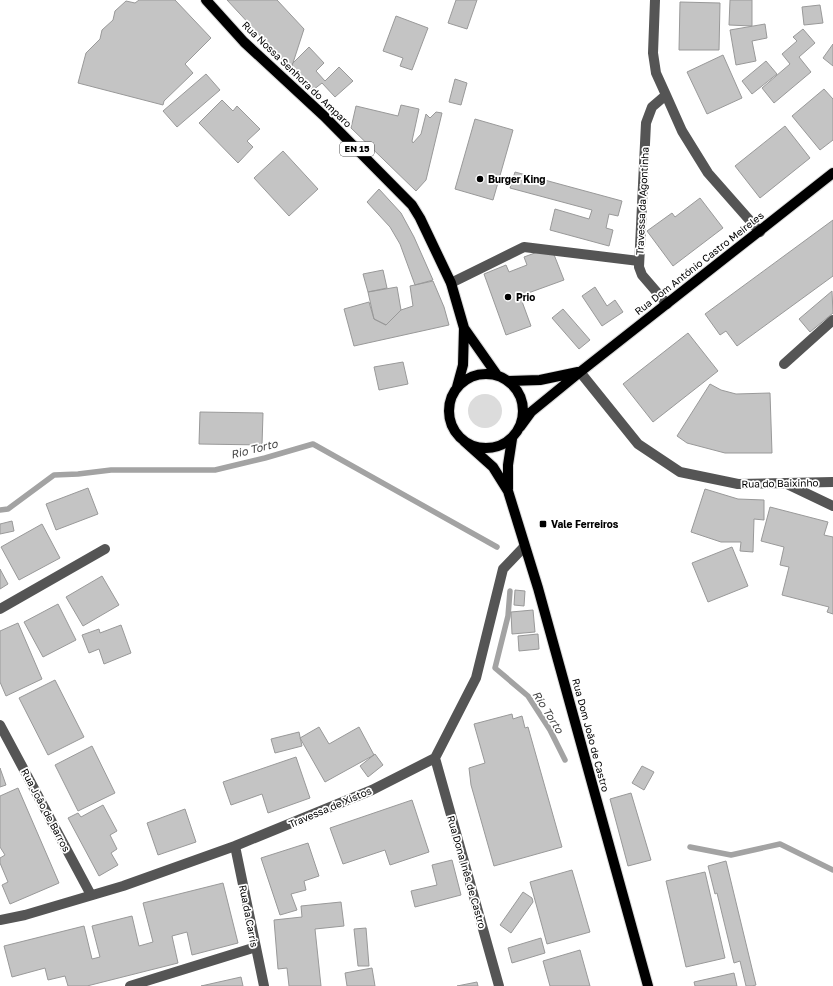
<svg xmlns="http://www.w3.org/2000/svg" width="833" height="986" font-family="'Golos Text',sans-serif">
<style>
.green{fill:#dcdcdc}
.lines{fill:none;stroke-linecap:round;stroke-linejoin:round}
.stream{stroke:#a3a3a3;stroke-width:5.5}
.building{fill:#c4c4c4;stroke:#999}
.major-casing{stroke:#dbdbdb;stroke-width:12}
.minor{stroke:#555;stroke-width:10}
.major{stroke:#000;stroke-width:10}
.poi-dot{fill:#000;stroke:#fff;stroke-width:1.5}
.labels{text-anchor:middle;stroke-width:3.5;stroke-linejoin:round;paint-order:stroke}
.shield{fill:#fff;stroke:#4c4c4c;stroke-width:1}
.shield-label{font-size:9px;font-weight:bold;fill:#000}
.street-label{font-size:10px;fill:#000;stroke:#fff}
.poi-label{font-size:10px;font-weight:bold;fill:#000;stroke:#fff;text-anchor:start}
.water-label{font-size:11px;font-style:italic;fill:#444;stroke:#fff}
</style>
<rect width="100%" height="100%" fill="#fff"/>
<path class="green" d="M468 411a17 17 0 1 1 34 0a17 17 0 1 1-34 0Z"/>
<g class="lines">
<path class="stream" d="M0,510L8,509L54,475L78,474L111,470H215L265,458L313,444L497,547
M510,591L508,616L495,668L528,696L550,730L565,760
M690,847L731,855L780,844L833,870"/>
</g>
<path class="building" d="M139,0H175L211,38L185,64L193,73L164,101L163,105L78,83L86,53L100,39L102,30L113,20L115,11L126,1L135,3Z
M227,0H277L304,29L291,69Z
M456,0H477L467,29L448,23Z
M730,0H752V26L729,25Z
M680,2L720,3L719,50H679Z
M820,5L823,23L804,25L802,7Z
M396,16L428,28L412,70L400,66L403,58L383,51Z
M765,24L767,38L752,41L756,61L736,65L730,30Z
M803,29L815,43L799,57L811,72L774,103L762,88L790,64L782,54L797,41L793,37Z
M833,44V66L823,58Z
M309,47L324,63L316,71L325,81L339,67L353,81L335,97L322,83L313,90L290,66Z
M723,55L742,98L707,114L687,72Z
M766,61L777,74L752,94L742,81Z
M206,74L220,90L177,127L163,111Z
M455,79L467,83L461,105L449,102Z
M824,89L833,99V140L820,150L792,116Z
M222,100L233,111L237,106L260,129L247,141L253,147L238,163L199,123Z
M401,105L419,109L412,141L413,143L421,134L426,114L430,118L436,112L442,113L426,180L416,191L351,128L356,106L398,116Z
M475,119L513,130L493,200L455,189Z
M785,126L810,158L760,198L735,166Z
M283,151L318,189L289,216L254,178Z
M515,172L622,201L618,216L609,214L606,228L613,230L609,246L550,230L555,209L589,219L592,210L510,188Z
M379,189L401,213L414,237L433,280L415,285L400,244L390,227L367,202Z
M700,198L723,228L673,266L647,231L672,213L675,217Z
M833,220V276L737,346L726,331L720,335L705,314Z
M551,247L564,280L520,296L531,326L506,335L484,274L506,265L509,272L527,265L524,257Z
M383,270L387,288L368,292L363,274Z
M433,281L444,307L449,325L354,346L344,309L369,302L374,319L386,325L401,310L413,306L410,286Z
M397,287L401,310L386,325L374,319L368,292Z
M595,287L607,306L615,300L623,312L602,326L582,296Z
M832,291L833,313L810,332L799,319Z
M563,309L590,340L579,349L552,318Z
M688,333L718,371L653,422L623,384Z
M403,362L408,384L379,390L374,367Z
M710,384L721,390L736,394L770,393L772,453H725L687,443L677,436Z
M200,412L263,413L262,445L199,444Z
M88,488L98,514L56,530L46,504Z
M705,489L738,499L764,500V520L754,519L753,552L740,551L741,542H721L691,532Z
M770,507L828,522L824,535L833,537V614L827,612L829,607L782,595L789,567L780,565L784,547L761,541Z
M12,521L14,531L0,534V524Z
M42,524L60,558L19,580L1,547Z
M732,547L748,586L708,602L692,563Z
M0,569L8,584L0,589Z
M102,576L119,605L83,626L66,597Z
M515,590L525,591L524,606L514,605Z
M58,604L76,640L43,657L24,622Z
M533,610L535,632L512,634L511,612Z
M18,623L42,679L6,696L0,682V631Z
M121,625L131,653L104,664L99,649L89,653L82,635L99,629L100,633Z
M538,634L539,649L519,651L518,636Z
M55,680L84,737L48,755L19,698Z
M512,714L513,719L522,716L525,728L528,727L562,847L494,866L471,785L469,768L485,763L474,724Z
M319,727L329,744L359,727L374,755L325,782L300,738Z
M299,732L302,746L275,753L271,739Z
M92,746L115,793L78,811L55,765Z
M375,754L383,765L368,777L360,766Z
M296,757L310,798L268,813L262,794L231,805L223,782Z
M642,766L654,772L644,790L632,783Z
M0,768L6,785L0,787Z
M18,788L59,883L10,904L2,885L8,882L0,863V858L5,855L0,847V796Z
M631,793L651,860L628,866L610,799Z
M412,800L429,852L390,865L385,850L343,864L330,828Z
M103,805L117,831L110,835L117,849L111,853L118,865L99,876L68,818L78,813L81,817Z
M185,809L196,842L158,855L147,823Z
M308,843L319,876L304,881L306,890L291,894L297,910L280,915L261,858Z
M452,860L461,895L415,907L411,891L437,885L432,865Z
M726,861L756,985L752,986H746L740,961L734,963L717,893L715,894L708,866Z
M572,870L590,932L547,944L530,882Z
M705,872L725,958L686,967L666,881Z
M223,883L238,943L192,955L187,932L172,936L178,963L87,986H68L65,976L48,980L45,968L12,977L4,946L84,926L92,959L100,957L92,926L132,916L139,946L153,942L143,903Z
M523,892L532,898L533,902L511,933L500,925Z
M341,902L344,926L315,929L321,986H289L287,968L278,969L274,920L302,917L301,906Z
M366,928L369,966H358L354,929Z
M541,938L545,953L512,963L508,948Z
M580,950L590,986H550L543,961Z
M372,968L375,986H347L345,973Z
M734,973L737,986H695L694,982Z
M241,977L243,986H201Z
M477,982L478,986H457Z"/>
<g class="lines">
<g class="major-casing">
<path id="major" d="M206,0L244,42L324,116L412,205L420,218L451,283L464,328L497,375
M449 411a37 37 0 1 1 74 0a37 37 0 1 1-74 0Z
M509,381L540,380L578,372
M457,387L463,365L464,328
M520,427L531,412L580,372L833,173
M464,441L493,467L508,491L538,588L648,986
M508,489V465L512,439"/>
</g>
<path class="minor" d="M655,0L653,53L656,73L666,95L682,131L708,173L760,232
M666,95L652,107L646,123L639,267L642,275L667,304
M451,283L524,247L639,261
M784,364L833,320
M580,372L638,444L680,472L738,484L833,482
M789,485L833,506
M0,609L105,549
M0,725L91,895
M435,758L499,986
M235,846L264,986
M0,920L25,915L123,886L235,846L372,790L435,758L476,678L503,569L524,547
M130,986L256,947"/>
<use href="#major" class="major"/>
</g>
<g class="poi-dot">
<circle cx="480" cy="179" r="4"/>
<circle cx="508" cy="297" r="4"/>
<rect x="539" y="520" width="8" height="8" rx="2"/>
</g>
<g class="labels">
<rect class="shield" x="340" y="142" width="34" height="14" rx="3"/>
<g class="shield-label">
<text x="357" y="152">EN 15</text>
</g>
<g class="street-label">
<text transform="translate(297 74) rotate(44)" y="4">Rua Nossa Senhora do Amparo</text>
<text transform="translate(642 201) rotate(-87)" y="4">Travessa da Agontinha</text>
<text transform="translate(699 263) rotate(-38)" y="4">Rua Dom António Castro Meireles</text>
<text transform="translate(780 483) rotate(-1)" y="4">Rua do Baixinho</text>
<text transform="translate(591 735) rotate(75)" y="4">Rua Dom João de Castro</text>
<text transform="translate(330 807) rotate(-23)" y="4">Travessa de Xistos</text>
<text transform="translate(46 810) rotate(62)" y="4">Rua João de Barros</text>
<text transform="translate(467 872) rotate(74)" y="4">Rua Dona Inês de Castro</text>
<text transform="translate(249 916) rotate(79)" y="4">Rua da Carris</text>
</g>
<g class="poi-label">
<text x="488" y="183">Burger King</text>
<text x="516" y="301">Prio</text>
<text x="551" y="528">Vale Ferreiros</text>
</g>
<g class="water-label">
<text transform="translate(254 449) rotate(-14)" y="4">Rio Torto</text>
<text transform="translate(548 712) rotate(58)" y="4">Rio Torto</text>
</g>
</g>
</svg>
